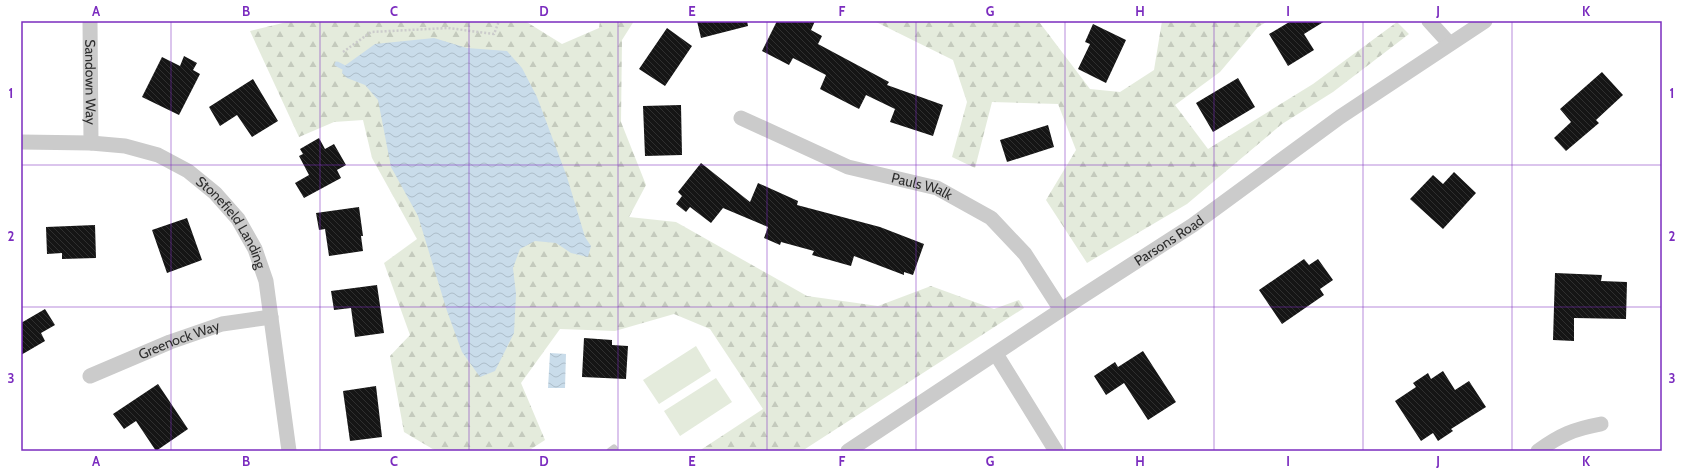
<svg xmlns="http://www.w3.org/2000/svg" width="1683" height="472" font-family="Cabin,sans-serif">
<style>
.forest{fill:url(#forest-firs)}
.garden{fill:#e4ebdc}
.water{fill:url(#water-waves)}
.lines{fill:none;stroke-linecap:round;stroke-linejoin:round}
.stream{stroke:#c9dcea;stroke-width:5}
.building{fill:url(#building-back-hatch)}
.path{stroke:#cbcbcb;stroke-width:2.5;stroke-dasharray:2 2;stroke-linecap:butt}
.lane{stroke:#cbcbcb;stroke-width:7}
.street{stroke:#cbcbcb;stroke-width:15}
.grid{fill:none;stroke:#7b2cbf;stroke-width:1;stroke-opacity:0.55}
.labels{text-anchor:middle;stroke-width:4;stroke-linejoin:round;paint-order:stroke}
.street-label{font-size:14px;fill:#2e2e2e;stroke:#fff}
.neatline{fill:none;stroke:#7b2cbf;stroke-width:1.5}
.grid-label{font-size:13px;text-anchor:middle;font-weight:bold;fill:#7b2cbf}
</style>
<defs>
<pattern id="forest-firs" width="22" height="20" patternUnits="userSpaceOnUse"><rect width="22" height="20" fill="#e4ebdc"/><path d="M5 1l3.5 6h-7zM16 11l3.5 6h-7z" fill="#c4cabd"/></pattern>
<pattern id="water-waves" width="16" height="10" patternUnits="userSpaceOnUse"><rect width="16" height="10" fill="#c9dcea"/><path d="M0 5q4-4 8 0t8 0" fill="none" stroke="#adbdc9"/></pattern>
<pattern id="building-back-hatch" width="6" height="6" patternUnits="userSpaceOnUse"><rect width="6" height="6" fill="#151515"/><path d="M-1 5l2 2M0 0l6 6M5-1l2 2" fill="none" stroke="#2f2f2f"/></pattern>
</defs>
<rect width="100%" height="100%" fill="#fff"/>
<path class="forest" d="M291,21H525L562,44L599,28L600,21H634L622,40L621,122L646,185L629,217L676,222L807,296L878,306L931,286L994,309L1019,300L1024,308L802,451H699L763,409L710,329L674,314L615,331L560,329L521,383L545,440L528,451H436L404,432L390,356L410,335L384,263L417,239L372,158L363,120L334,122L299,137L250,31Z
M874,21H1013L1040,23L1090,89L1120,92L1154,70L1162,21H1268L1258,27L1220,72L1175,105L1208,149L1313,84L1397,22L1409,34L1333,92L1282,124L1187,204L1087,263L1046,200L1076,150L1058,104L992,102L975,168L952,157L967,102L953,60Z"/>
<path class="garden" d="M696,346L711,371L659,404L643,380Z
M716,378L732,402L680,436L664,411Z"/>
<path class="water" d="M434,38L467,48L507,51L522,68L537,97L567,177L585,237L591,246L588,257L571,253L556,243L535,241L520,249L513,268L516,294L514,333L495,371L480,377L462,352L447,311L418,216L391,167L378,100L365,85L347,78L342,73L343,67L375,44Z
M550,353L566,354L565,388H548Z"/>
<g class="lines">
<path class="stream" d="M337,64L343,67"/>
</g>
<path class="building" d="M697,21H747L748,26L701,38Z
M777,21H815L811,30L822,36L818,44L889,82L887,85L943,105L933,136L890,122L895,109L866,95L859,109L820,89L826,75L793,58L789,65L762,51Z
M1291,21H1325L1304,34L1314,50L1288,66L1269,34Z
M1093,24L1126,40L1106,83L1078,69L1090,44L1085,42Z
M667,28L692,46L665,86L639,69Z
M184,56L197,63L193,70L200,74L179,115L142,97L162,57L180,66Z
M1602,72L1623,95L1596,120L1599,123L1566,151L1554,138L1571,122L1560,109Z
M1238,78L1255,107L1213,132L1196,103Z
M253,79L278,121L252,137L237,115L220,126L209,107Z
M681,105L682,155L645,156L643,106Z
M1048,125L1054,147L1007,162L1000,140Z
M319,138L325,149L334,144L346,165L337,170L341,178L304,198L295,183L309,175L299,156L303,154L300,149Z
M701,163L750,202L758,183L798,201L797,205L880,227L924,244L913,275L904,272V275L854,256L851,266L812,255L814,251L781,242L780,245L764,238L768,227L723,208L711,223L690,207L686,212L676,204L682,196L678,192Z
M1454,172L1476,193L1443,229L1410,199L1433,175L1443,184Z
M359,207L363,236H361L363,251L329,256L325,229L319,230L316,213Z
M187,218L202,260L167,273L152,230Z
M95,225L96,258L62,259V253L47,254L46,227Z
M1304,259L1309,265L1318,259L1333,280L1320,289L1324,295L1282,324L1259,290Z
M1555,273L1602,275L1601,281L1627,282L1626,319L1574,318V341L1553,340Z
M377,285L384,333L355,337L351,308L334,310L331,291Z
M45,309L55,325L41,333L45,341L21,355V323Z
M584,338L612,340V345L628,346L626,379L582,377Z
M1143,351L1176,402L1148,420L1124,383L1106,395L1094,376L1115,362L1118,367Z
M1443,371L1455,390L1469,381L1486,407L1451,429L1453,431L1438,441L1433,433L1421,441L1395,401L1416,387L1413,383L1428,373L1431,379Z
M158,384L188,429L156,451L136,421L124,429L113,414Z
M376,386L382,437L350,441L343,391Z"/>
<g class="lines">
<path class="path" d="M343,52L371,32L448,28L494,34L499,21"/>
<path class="lane" d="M610,451L614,448"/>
<g class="street">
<path id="s1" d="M90,21L91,143"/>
<path d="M1429,21L1449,43"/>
<path id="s2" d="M741,118L848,167L937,188L991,218L1025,254L1061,310"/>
<path id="s3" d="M21,142L91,143L125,146L158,155L188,171L215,193L238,219L255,249L266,281L289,451"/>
<path d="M996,354L1056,451"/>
<path id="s4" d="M90,376L170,342L222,324L271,317"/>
<path id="s5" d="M848,451L1061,310L1193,225L1340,117L1485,21"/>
<path d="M1538,451C1560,435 1574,429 1601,424"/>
</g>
</g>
<path class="grid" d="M171,21V451M320,21V451M469,21V451M618,21V451M767,21V451M916,21V451M1065,21V451M1214,21V451M1363,21V451M1512,21V451M21,165H1662M21,307H1662"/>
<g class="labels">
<g class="street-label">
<text dy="5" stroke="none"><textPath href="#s1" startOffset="61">Sandown Way</textPath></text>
<text dy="5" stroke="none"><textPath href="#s2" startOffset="194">Pauls Walk</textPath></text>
<text dy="5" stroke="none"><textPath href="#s3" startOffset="241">Stonefield Landing</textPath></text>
<text dy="5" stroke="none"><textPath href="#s5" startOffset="384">Parsons Road</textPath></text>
<text dy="5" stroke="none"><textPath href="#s4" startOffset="96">Greenock Way</textPath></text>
</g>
</g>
<rect width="1683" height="472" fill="none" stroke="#ffffff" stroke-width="44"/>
<rect x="22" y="22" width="1639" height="428" class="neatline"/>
<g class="grid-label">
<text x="96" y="16">A</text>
<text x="246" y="16">B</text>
<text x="394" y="16">C</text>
<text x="544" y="16">D</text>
<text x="692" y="16">E</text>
<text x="842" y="16">F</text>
<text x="990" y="16">G</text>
<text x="1140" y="16">H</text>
<text x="1288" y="16">I</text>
<text x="1438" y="16">J</text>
<text x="1586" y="16">K</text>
<text x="11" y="98">1</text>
<text x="1672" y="98">1</text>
<text x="11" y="241">2</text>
<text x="1672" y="241">2</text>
<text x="11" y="383">3</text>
<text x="1672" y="383">3</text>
<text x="96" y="466">A</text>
<text x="246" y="466">B</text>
<text x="394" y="466">C</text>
<text x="544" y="466">D</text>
<text x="692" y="466">E</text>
<text x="842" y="466">F</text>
<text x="990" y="466">G</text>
<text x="1140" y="466">H</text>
<text x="1288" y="466">I</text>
<text x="1438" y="466">J</text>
<text x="1586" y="466">K</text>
</g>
</svg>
